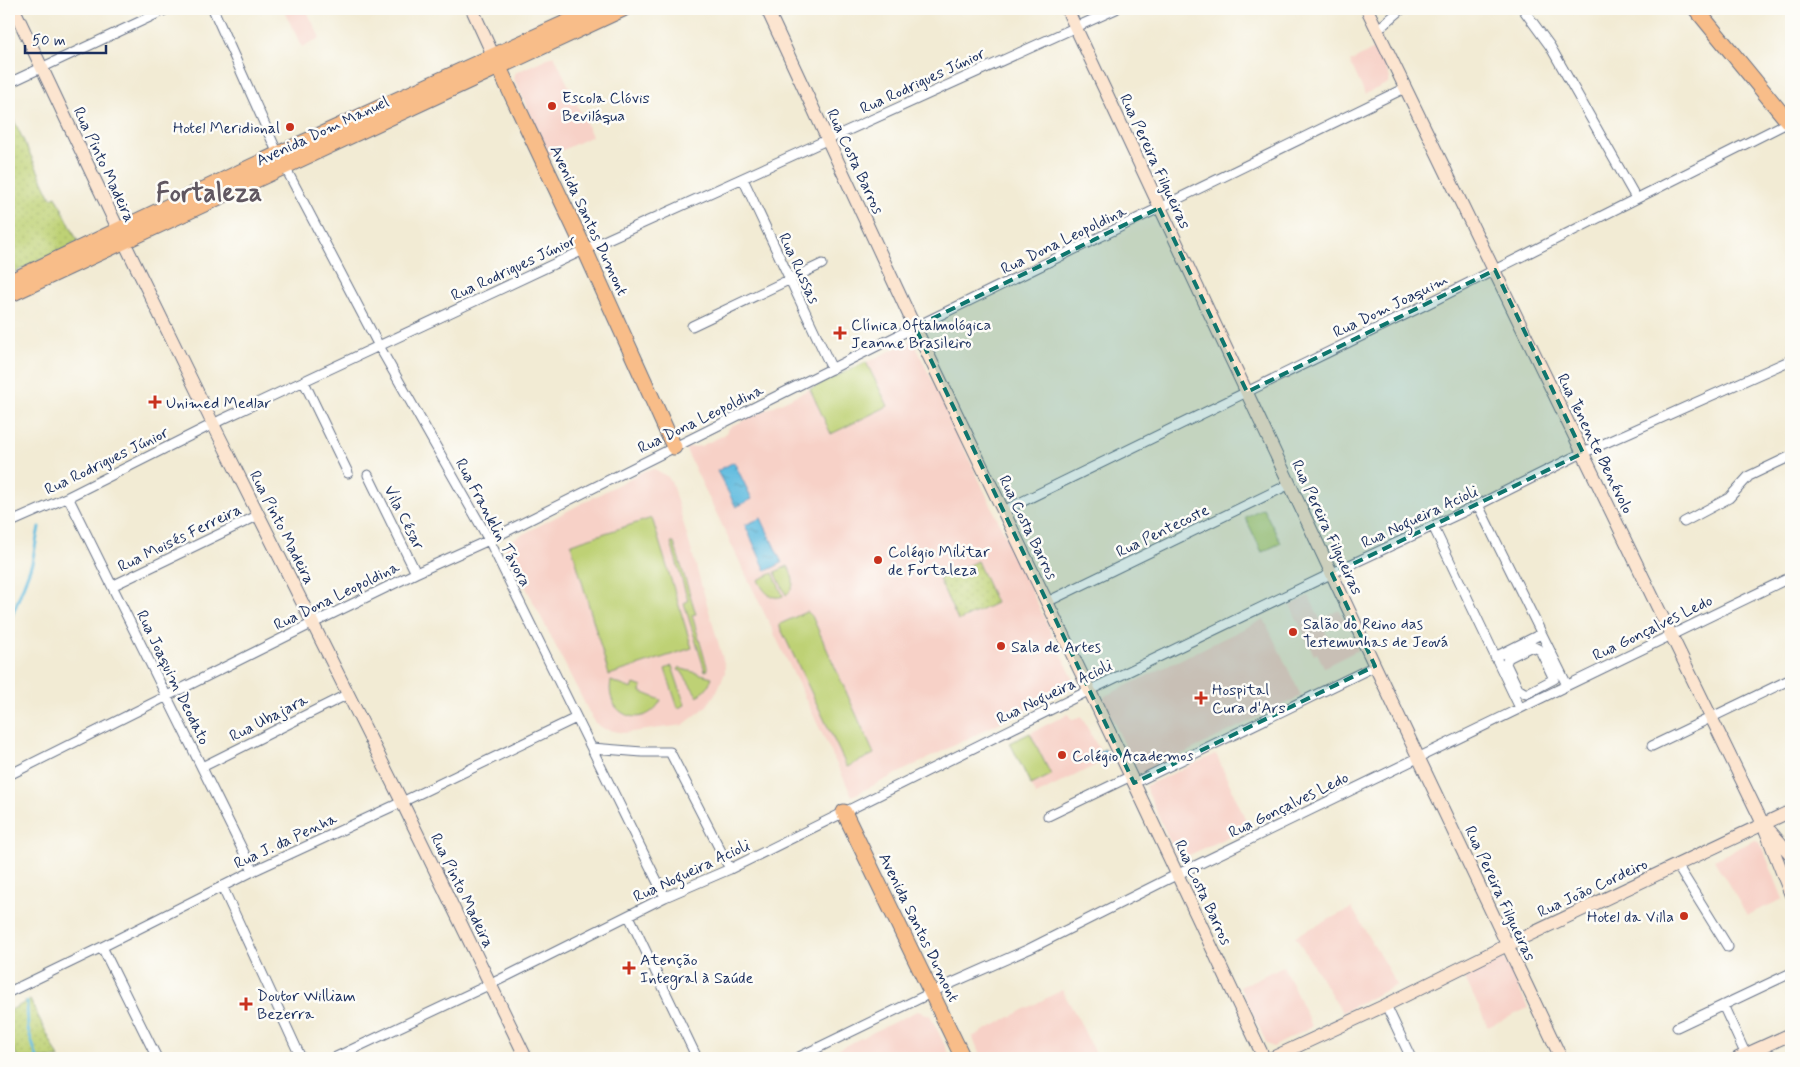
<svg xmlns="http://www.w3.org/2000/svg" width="1800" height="1067" font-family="Mynerve,sans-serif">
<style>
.built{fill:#f7d1c7}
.grass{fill:#bed174;stroke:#6c8069}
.park{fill:url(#park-dots);stroke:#6c8069}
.water{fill:url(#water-ripples);stroke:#3e769e}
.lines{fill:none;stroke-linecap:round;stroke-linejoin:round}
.stream{stroke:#61bcdf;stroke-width:3}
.street-casing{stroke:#667187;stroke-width:11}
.secondary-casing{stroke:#667187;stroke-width:14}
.primary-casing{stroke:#667187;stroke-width:17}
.street{stroke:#fff;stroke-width:9}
.secondary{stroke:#fce5d0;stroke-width:12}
.primary{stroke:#f8bd89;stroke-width:15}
.marked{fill:#0f766e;fill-opacity:0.2;stroke:#0f766e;stroke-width:4;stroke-dasharray:10 6;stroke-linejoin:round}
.poi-dot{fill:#c8321e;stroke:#fdfcf7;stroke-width:2}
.labels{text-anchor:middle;stroke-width:5;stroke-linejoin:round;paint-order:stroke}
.street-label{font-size:16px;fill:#1b2f5e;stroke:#fdfcf7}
.poi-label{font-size:16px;fill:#1b2f5e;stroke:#fdfcf7;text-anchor:start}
.town-label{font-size:26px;font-weight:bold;fill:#605761;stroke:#fdfcf7}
</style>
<defs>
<pattern id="park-dots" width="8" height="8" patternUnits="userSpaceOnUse" patternTransform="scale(1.25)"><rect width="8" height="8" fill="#bed174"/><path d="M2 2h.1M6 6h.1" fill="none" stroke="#a3b467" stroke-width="1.8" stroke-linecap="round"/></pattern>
<pattern id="water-ripples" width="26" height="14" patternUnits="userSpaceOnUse" patternTransform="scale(1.25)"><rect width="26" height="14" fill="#61bcdf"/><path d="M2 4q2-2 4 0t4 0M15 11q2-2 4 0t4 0" fill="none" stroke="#4f99b8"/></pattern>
</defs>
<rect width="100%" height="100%" fill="#fdfcf7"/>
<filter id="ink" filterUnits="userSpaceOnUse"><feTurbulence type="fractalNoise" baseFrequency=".02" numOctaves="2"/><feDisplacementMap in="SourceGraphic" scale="10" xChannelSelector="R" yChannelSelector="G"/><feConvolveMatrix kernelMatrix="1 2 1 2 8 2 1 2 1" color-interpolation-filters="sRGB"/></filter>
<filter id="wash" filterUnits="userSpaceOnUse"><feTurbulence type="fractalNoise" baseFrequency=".0096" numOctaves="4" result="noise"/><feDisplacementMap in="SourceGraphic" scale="20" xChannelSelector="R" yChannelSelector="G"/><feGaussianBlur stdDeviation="1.12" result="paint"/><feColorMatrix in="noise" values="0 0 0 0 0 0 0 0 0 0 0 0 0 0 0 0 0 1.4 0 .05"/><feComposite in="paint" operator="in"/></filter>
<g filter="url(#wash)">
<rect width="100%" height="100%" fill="#f2ebd4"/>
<path class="built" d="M283,9H306L320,38L302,47Z
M1376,48L1390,78L1388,83L1365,94L1350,62Z
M554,55L592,136L550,156L513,77L515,73Z
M913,340L1076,685L852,796L685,448L701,446L724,435L730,427Z
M654,469L668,477L672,484L725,666V673L717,691L706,707L683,725L624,733L604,729L594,722L504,544L644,471Z
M1309,596L1320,619L1339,610L1345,621L1325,631L1332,645L1352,636L1358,650L1324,667L1317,653L1314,655L1290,605Z
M1264,619L1301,696L1142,774L1138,773L1103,700L1105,696Z
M1068,714L1072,720L1081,716L1100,751L1105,749L1110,758L1036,795L1010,743Z
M1216,754L1249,827L1185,857H1177L1145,786Z
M1755,840L1761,844L1783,899L1747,915L1714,860Z
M1352,908L1397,985L1342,1012L1295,936Z
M1504,959L1528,1008L1488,1027L1465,978Z
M1283,966L1312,1026L1273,1047L1267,1044L1240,987Z
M1062,990L1080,1022L1097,1058H983L972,1037Z
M917,1011L930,1015L951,1058H820Z"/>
<path class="grass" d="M866,362L888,406L831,434L810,389Z
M1263,508L1281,543L1262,552L1245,517Z
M652,518L692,648L609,675L571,544Z
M671,543H674L696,614L692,615L708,670L705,671L684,603L688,601Z
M788,566C793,577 797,586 786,595L775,572Z
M773,573L783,596C770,601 763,590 758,580Z
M806,612H808L812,616L874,754L847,767L780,627V624Z
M672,666L685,705L678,708L665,669Z
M680,667L682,669L712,677L709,685L698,697L681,671L678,670Z
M611,681L632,689L634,684L642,687L641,692L661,700C645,731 604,716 611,681Z
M1030,733L1051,775L1031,785L1010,743Z"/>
<path class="park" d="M9,110L51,198L56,196L78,242L9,275Z
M977,561L996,603L958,621L939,579Z
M30,1000L59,1058H18L9,1040V1011Z"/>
<path class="water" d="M734,462L752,499L736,507L717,471Z
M761,518L782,563L766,571L745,525Z
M1105,749L1110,758L1101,762L1097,753Z"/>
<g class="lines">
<path class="stream" d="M9,624L32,563L39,527
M27,1002L28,1029L37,1058"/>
</g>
</g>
<g filter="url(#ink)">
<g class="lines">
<g class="street-casing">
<path id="street" d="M213,9L278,154
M1523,9L1550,46L1636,198
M1377,30L1402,9
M9,83L167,9
M285,167L379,346L489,540L665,897
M743,179L832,369
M692,326L822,264
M304,382L348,473
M368,475L416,573
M68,497L253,871
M1478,505L1567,685
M1003,511L1427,304L1789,122
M1684,522L1729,498L1749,476L1791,456
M9,523L68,497L223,419L575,254L1116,9
M1433,526L1520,708
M112,586L259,515
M1047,602L1290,484
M1532,646L1540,650L1554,679L1526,694L1518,689L1506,664L1508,658Z
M1495,657L1541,634
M1652,746L1791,679
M592,748L642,752H670L730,869
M202,767L348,694
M9,775L303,628L416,573L489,540L905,332L1405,88
M1134,783L1375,666
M1048,816L1131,776
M1677,865L1728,947
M222,886L301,1058
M629,916L697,1058
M102,947L157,1058
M9,992L102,947L253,871L402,802L576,718
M1386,1005L1411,1058
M1723,1005L1746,1055
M1677,1027L1791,973
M334,1058L499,980L665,897L730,869L1090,690L1341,569L1478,505L1574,457L1791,360
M797,1058L943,987L1029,949L1168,879L1791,577"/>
</g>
<g class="secondary-casing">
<path id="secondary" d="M14,9L129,252L213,424L402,802L526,1058
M472,9L493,55
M767,9L910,317L1134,783L1264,1058
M1067,9L1375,666L1561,1058
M1367,9L1763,824L1791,895
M1770,831L1791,855
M1272,1058L1386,1005L1497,950L1791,811
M1738,1058L1791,1034"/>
</g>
<g class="primary-casing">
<path id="primary" d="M1696,9L1791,125
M494,57L585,250L674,447
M9,282L278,154L596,9
M9,295L623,9
M844,812L963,1058"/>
</g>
<use href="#street" class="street"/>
<use href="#secondary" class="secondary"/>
<use href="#primary" class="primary"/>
</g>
</g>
<path class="marked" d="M1159,208L1247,392L1495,270L1583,453L1332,574L1375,666L1134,783L915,327Z"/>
<g class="poi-dot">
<circle cx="552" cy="106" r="5"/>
<circle cx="290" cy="127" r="5"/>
<path d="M837.5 325.5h5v5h5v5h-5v5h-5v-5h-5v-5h5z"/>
<path d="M152.5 394.5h5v5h5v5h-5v5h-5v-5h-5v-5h5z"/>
<circle cx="878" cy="560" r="5"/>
<circle cx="1293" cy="632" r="5"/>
<circle cx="1001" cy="646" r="5"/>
<path d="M1198.5 690.5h5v5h5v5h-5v5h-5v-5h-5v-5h5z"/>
<circle cx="1062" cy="755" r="5"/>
<circle cx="1684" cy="916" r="5"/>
<path d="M626.5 960.5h5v5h5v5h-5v5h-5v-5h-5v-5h5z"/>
<path d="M243.5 996.5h5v5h5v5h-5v5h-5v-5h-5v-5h5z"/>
</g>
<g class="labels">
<g class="street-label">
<text transform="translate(922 80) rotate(-25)" y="6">Rua Rodrigues Júnior</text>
<text transform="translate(322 130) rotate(-25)" y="6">Avenida Dom Manuel</text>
<text transform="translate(856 161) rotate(65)" y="6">Rua Costa Barros</text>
<text transform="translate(1156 161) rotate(65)" y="6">Rua Pereira Filgueiras</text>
<text transform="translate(105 164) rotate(65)" y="6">Rua Pinto Madeira</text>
<text transform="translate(590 220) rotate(65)" y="6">Avenida Santos Dumont</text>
<text transform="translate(1063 239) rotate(-26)" y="6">Rua Dona Leopoldina</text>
<text transform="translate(513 267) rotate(-25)" y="6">Rua Rodrigues Júnior</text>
<text transform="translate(800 268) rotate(65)" y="6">Rua Russas</text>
<text transform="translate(1390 305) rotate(-26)" y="6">Rua Dom Joaquim</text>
<text transform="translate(700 418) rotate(-26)" y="6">Rua Dona Leopoldina</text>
<text transform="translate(1596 443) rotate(64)" y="6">Rua Tenente Benévolo</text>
<text transform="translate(106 460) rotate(-26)" y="6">Rua Rodrigues Júnior</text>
<text transform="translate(1419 516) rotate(-25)" y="6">Rua Nogueira Acioli</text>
<text transform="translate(405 517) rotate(63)" y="6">Vila César</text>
<text transform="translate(494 522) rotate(62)" y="6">Rua Franklin Távora</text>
<text transform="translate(283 527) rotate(63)" y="6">Rua Pinto Madeira</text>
<text transform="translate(1029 527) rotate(64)" y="6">Rua Costa Barros</text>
<text transform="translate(1328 527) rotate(65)" y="6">Rua Pereira Filgueiras</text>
<text transform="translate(1162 530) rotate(-26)" y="6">Rua Pentecoste</text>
<text transform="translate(179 537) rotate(-26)" y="6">Rua Moisés Ferreira</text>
<text transform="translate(336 595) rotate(-26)" y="6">Rua Dona Leopoldina</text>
<text transform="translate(1652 627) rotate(-26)" y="6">Rua Gonçalves Ledo</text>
<text transform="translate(174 677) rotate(64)" y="6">Rua Joaquim Deodato</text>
<text transform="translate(1054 691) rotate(-26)" y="6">Rua Nogueira Acioli</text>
<text transform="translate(268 717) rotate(-27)" y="6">Rua Ubajara</text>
<text transform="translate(1288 804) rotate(-26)" y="6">Rua Gonçalves Ledo</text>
<text transform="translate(285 840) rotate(-25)" y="6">Rua J. da Penha</text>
<text transform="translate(691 870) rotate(-25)" y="6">Rua Nogueira Acioli</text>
<text transform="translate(1592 887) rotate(-25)" y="6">Rua João Cordeiro</text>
<text transform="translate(463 890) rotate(64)" y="6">Rua Pinto Madeira</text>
<text transform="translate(1204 892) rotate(65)" y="6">Rua Costa Barros</text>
<text transform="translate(1501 893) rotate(65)" y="6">Rua Pereira Filgueiras</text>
<text transform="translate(920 927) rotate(64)" y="6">Avenida Santos Dumont</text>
</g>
<g class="poi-label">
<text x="562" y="103">Escola Clóvis<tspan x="562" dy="18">Beviláqua</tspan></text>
<text x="280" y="133" text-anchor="end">Hotel Meridional</text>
<text x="851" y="330">Clínica Oftalmológica<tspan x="851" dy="18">Jeanne Brasileiro</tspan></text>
<text x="166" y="408">Unimed Medlar</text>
<text x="888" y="557">Colégio Militar<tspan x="888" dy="18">de Fortaleza</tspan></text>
<text x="1303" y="629">Salão do Reino das<tspan x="1303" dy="18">Testemunhas de Jeová</tspan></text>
<text x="1011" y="652">Sala de Artes</text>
<text x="1212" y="695">Hospital<tspan x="1212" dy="18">Cura d'Ars</tspan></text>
<text x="1072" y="761">Colégio Academos</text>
<text x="1674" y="922" text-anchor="end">Hotel da Villa</text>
<text x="640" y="965">Atenção<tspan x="640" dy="18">Integral à Saúde</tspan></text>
<text x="257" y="1001">Doutor William<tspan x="257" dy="18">Bezerra</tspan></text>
</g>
<g class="town-label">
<text x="209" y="201">Fortaleza</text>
</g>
</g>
<rect width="1800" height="1067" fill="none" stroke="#fdfcf7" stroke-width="30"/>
<path d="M25 45v8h81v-8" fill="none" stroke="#1b2f5e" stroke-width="2.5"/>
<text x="32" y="45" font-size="15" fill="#1b2f5e" stroke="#fdfcf7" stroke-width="4" paint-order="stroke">50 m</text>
</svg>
